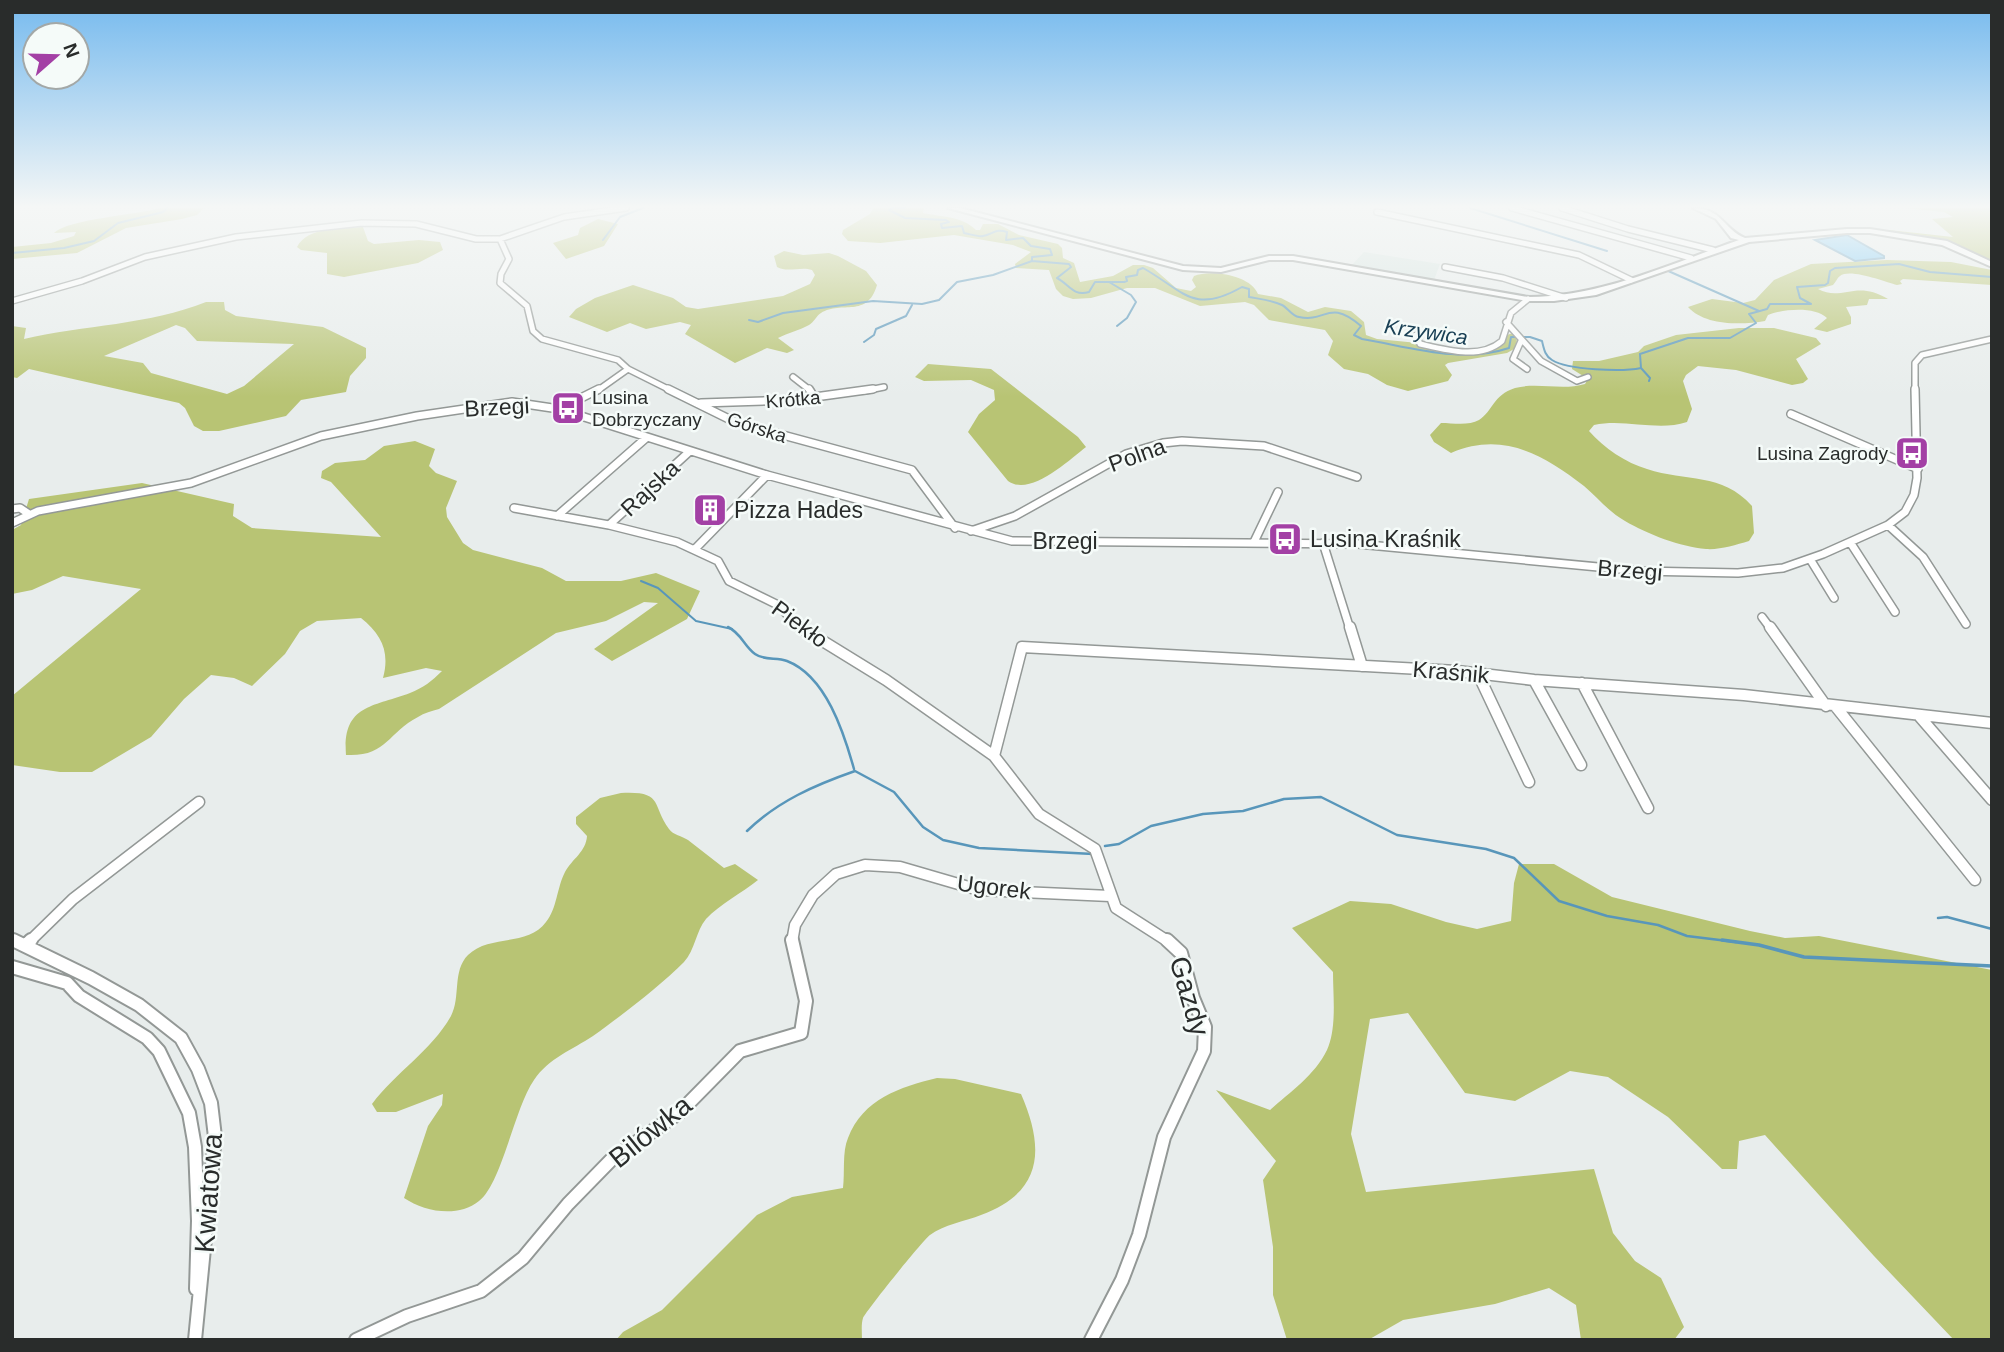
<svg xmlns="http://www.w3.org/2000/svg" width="2004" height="1352" font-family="Helvetica,sans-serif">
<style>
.built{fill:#d6e4e0}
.green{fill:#b8c474;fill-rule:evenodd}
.water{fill:#6cc4f7;stroke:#5896ba;stroke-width:2}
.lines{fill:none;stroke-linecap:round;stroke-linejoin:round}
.stream-far2{stroke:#5896ba;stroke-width:2}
.stream-far1{stroke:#5896ba;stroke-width:2.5}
.stream{stroke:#5896ba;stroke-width:3.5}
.street-far3-casing{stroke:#939896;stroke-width:8}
.street-far2-casing{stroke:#939896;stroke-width:10}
.street-far1-casing{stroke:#939896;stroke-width:13}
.street-casing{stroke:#939896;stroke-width:16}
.secondary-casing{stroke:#939896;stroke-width:4}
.street-far3{stroke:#fff;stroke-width:5}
.street-far2{stroke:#fff;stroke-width:7}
.street-far1{stroke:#fff;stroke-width:10}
.street{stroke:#fff;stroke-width:12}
.secondary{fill:#fff;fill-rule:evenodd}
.labels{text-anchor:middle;stroke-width:5;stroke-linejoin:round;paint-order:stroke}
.far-poi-label{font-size:19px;fill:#292c2b;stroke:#f5fbf9;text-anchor:start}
.far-street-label{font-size:19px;fill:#292c2b;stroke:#f5fbf9}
.far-water-label{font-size:21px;font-style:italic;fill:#1a4055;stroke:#f5fbf9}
.street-label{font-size:23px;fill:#292c2b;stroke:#f5fbf9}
.poi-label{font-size:23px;fill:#292c2b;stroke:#f5fbf9;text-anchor:start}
.near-street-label{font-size:28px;fill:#292c2b;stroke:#f5fbf9}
</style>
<rect width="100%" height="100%" fill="#e8edec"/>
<path class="built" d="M1364,252L1440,264L1434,280L1352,265Z"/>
<path class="green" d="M160,208H204L197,215L182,219L126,228L77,253L12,259V247L51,243L74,236L76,232L54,233C68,219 136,215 160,208Z
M873,208H924L923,213C942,217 962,216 976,230H980L983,224H998L1019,235L1058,244L1062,248L1063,258L1074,263L1080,282L1113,276L1133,265H1144L1153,268L1176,288L1191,291L1196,287L1192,280L1194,276C1211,269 1251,275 1258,294L1281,298L1308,312L1325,307L1351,311L1364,322L1366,335L1377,339L1418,343L1460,351L1495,348L1502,345L1507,335L1513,333L1517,341L1514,349L1507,353L1448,363L1445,365L1452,375L1448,381L1408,391L1387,385L1368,374L1344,369L1328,355L1333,341L1325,330L1269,320L1254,305L1245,302L1200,306L1155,288H1127L1091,298L1073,299L1063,296L1056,289L1049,270L1016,268L1015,264L1031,252L1013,245L954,235L880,243L848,241L842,234L843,230L870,214Z
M1905,208H1992V262L1935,238L1882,231L1889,230L1953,237L1932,219L1953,217L1944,212Z
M598,219L618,224L604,246L566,259L553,243L578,235L580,228Z
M363,227L368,241L374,244L419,240L440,242L443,250L418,263L344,277L327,274V253L301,250L297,247C308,226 342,229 363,227Z
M784,251L803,255L829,253L838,256L866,271L877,285C867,319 842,300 821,313C817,315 814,322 809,325C800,330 788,333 778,338L794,350L787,353L767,348L735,363L685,334L691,325L680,322L646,329L630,323L607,332L569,317L576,309L595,298L633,285L673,298L686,307L698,309L783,296L810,284L815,275L812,270C801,266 788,273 777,267L774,256Z
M1887,260L1951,262L1992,270V285L1903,279L1900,281L1902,284L1897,285C1885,282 1850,268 1840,276C1837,278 1836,282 1833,285L1818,289C1842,302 1856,279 1888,299H1869L1867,305L1846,307L1851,317V324L1827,332L1814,329L1827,318C1815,306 1783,309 1768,315L1765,321C1742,325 1705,326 1688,307L1712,299L1743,303L1755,300L1774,280L1811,264Z
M206,302H224L225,310L236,316L323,327L366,348V358L350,376L346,392L301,400L286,416L219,431H203L194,426L185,408L179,403L29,369L17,378L12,377V326L26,328L24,339C84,325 149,325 206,302ZM176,325L185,328L197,341L294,344L244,386L227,394L151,373L143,363L104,356Z
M1739,328H1774L1816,338L1821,344L1796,359L1808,379L1803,383L1792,385L1736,370L1698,366L1686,375L1683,381L1692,409L1687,422C1657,432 1625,418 1594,425L1589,431C1604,448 1626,463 1647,469C1686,482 1722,472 1752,506L1754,533L1749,541C1735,545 1720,550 1706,549C1681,547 1647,534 1625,521C1609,512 1598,498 1584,486C1543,454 1502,431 1451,453L1434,442L1430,435L1441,423C1453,423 1469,426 1479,420C1493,411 1493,395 1515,388C1538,382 1562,391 1585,384L1588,379L1572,369L1573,361H1599L1638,352L1644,346L1676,335Z
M928,364L991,369L1078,437L1086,447C1068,461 1030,497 1008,481L968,432L979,414L995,400L994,390L971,380L924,381L915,377Z
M415,441L435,449L429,466L436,473L457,481L446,508L447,517L463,543L473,550L542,568L566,581H621L656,573L700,591L687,619L612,661L594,649L658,603L644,602L606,621L556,633L439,709C432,711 424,713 418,717C387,733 387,757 346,755C342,704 374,707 410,693C423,688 432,681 442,671L426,668L383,678C390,652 382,635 361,618L317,621L300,631L285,654L252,686L234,678L211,675L184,699L151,737L92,772H60L12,765V696L141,589L63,576L32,590L12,594V530L21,525L29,499L142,483L234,504L233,516L252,528L381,537L331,482L321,478L322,471L335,463L365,460L384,446Z
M621,793C664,791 651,804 669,829C673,835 682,836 688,840C700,849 712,859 724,868L735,864L758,880C742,893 720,904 706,919C696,931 695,950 684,962C660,986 621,1016 593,1036C572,1050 549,1058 534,1080C514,1109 502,1183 479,1201C458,1218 425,1212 404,1198L428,1126L442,1105L443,1094L396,1112H377L372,1104C396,1072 431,1051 451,1016C461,997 452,971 468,955C489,934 528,947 546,922C557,909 557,887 565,872C572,859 586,852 587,836L576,824V817L600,798Z
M1519,864H1554L1612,897L1750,931L1785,938L1819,936L1992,970V1340H1954L1874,1256L1765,1135L1739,1141L1737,1169H1722L1668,1117L1608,1077L1570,1071L1515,1101L1465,1093L1408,1013L1370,1019L1351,1134L1366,1192L1594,1169L1613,1233L1635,1261L1661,1278L1684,1327L1674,1340H1581L1576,1305L1549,1288L1495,1304L1403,1320L1368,1340H1287L1273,1295V1247L1263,1180L1276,1161L1216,1090L1270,1110C1290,1092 1315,1075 1327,1050C1337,1028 1333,996 1333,972L1292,928L1350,901L1391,904L1446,922L1477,929L1511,921L1514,883Z
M937,1078L955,1079L1021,1094C1045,1149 1043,1192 981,1215C966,1221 943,1225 930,1235C923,1240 866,1311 863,1318C861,1324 862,1333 862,1340H616L623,1332L662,1310L757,1215L792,1197L843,1188C845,1173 842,1152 848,1138C863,1099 900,1087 937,1078Z"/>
<path class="water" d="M1847,235L1884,256V258L1855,261L1815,240Z"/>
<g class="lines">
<path class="stream-far2" d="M896,208H905
M1470,208L1607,251
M603,240L620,217L643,208
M12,253L64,248L94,241L118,223L163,212L167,208
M1032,261L1069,264L1071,267L1057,278C1069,284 1073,297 1089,292L1095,282H1124L1127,281L1126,277L1137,275L1138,270L1143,268C1184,291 1193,315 1242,287L1249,289V297C1259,299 1272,300 1282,305C1288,308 1292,316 1299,317C1327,323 1328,298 1361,326L1354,335L1362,339C1410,347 1461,364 1509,348L1511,337H1530L1542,341C1544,349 1545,356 1552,360C1568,370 1622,372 1641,368
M1666,270L1759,311
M1109,282L1131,295L1136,302L1127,318L1117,326
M749,320L758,322L783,313L873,301L922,304L939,300L957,282L993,275L1032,261V257L1052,255L1050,249L1031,246L1023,238L1006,240L1007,232C996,228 993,234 983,236C978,237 970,234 964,233L962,226L942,228L941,224L949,222L946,220L905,218L889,210L893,208
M864,342L874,335L876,329L906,316L912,305
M1641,368L1640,354L1688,338H1730L1756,323L1749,314L1767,309L1770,304H1811L1800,298L1797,287L1825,285L1828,283L1830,271L1835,268L1899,264L1930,272L1992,277
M1641,368L1650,378L1649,381
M641,581L658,588L696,621L732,629"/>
<path class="stream-far1" d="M728,627C741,633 744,646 755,654C765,661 776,657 787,661C826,676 844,733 854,769
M747,831C778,801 815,785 855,771L894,792L923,827L943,840L979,848L1093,854
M1105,846L1119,844L1151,826L1203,814L1243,811L1284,799L1321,797L1397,835L1486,849L1514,858L1559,901L1607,916L1658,925L1687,936L1736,942
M1938,918L1947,917L1992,929"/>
<path class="stream" d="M1722,940L1759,945L1804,957L1992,966"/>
<g class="street-far3-casing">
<path id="street-far3" d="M1512,208L1691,258
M1562,208L1628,229L1713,250
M1377,212L1579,255L1631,280
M500,239L509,259L501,274L500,283L527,306L533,331L542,339L618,360L628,369L672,391
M1445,267L1503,278L1566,298
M12,301L82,281L145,257L236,237L362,223L416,224L476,239H500L564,217L626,208
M1506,322L1541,361L1577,381L1588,377
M1416,335L1420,344C1446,350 1480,360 1502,341L1511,313L1528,299
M1521,341L1513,359L1527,369
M793,377L811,391
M597,391L628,369
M864,391L884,387
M1915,391V363L1922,355L1992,339"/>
</g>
<g class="street-far2-casing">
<path id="street-far2" d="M668,389L735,422L912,470L955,528
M809,389L814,397
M701,403L793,400L873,389
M559,409L599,389
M1791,414L1918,469
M514,508L609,525L677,542L718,561L729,581L778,605L801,629
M12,509L20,508L29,514
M557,516L646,438
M12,523L38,511L191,483L321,436L417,416L512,402L559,409L767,475L1012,541L1358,544L1640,571L1738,573L1783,568L1823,554L1888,525L1905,512L1914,495L1917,478L1915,389
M609,525L690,451
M1888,525L1923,557L1966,624
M971,531L1015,516L1126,454L1163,443L1182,441L1264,446L1357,477
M1254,542L1278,492
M1850,542L1895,612
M1323,543L1350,629
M695,549L767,475
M1810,559L1834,598
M1762,617L1771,629"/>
</g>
<g class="street-far1-casing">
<path id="street-far1" d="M800,627L886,680L994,756L1039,814L1095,849L1116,908L1169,942
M1350,627L1362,666
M1770,627L1826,706
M1478,674L1529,782
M1534,680L1581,765
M1582,683L1648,808
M1836,707L1975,880
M1920,717L1992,800
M994,756L1022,647L1457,671L1534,680L1744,695L1992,723
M12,940L16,942
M29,942L73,899L199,802
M792,942L795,925L813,895L836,874L865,865L900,867L979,890L1110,896"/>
</g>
<g class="street-casing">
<path id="street" d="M13,940L91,978L139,1005L181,1038L198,1069L211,1103L215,1137L195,1340
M26,945L31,940
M12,967L67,983L79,996L147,1038L159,1051L189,1113L195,1147L198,1221L196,1289
M356,1340L407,1316L481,1291L523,1258L568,1204L611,1160L680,1112L740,1051L801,1033L806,1001L792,940
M1091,1340L1122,1280L1139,1235L1164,1137L1204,1051L1205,1027L1193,998L1181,953L1167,940"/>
</g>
<g class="secondary-casing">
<path id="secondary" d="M948,208H960L1183,266L1221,268L1269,256H1293L1528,297C1601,297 1670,264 1739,240L1731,238L1716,219L1693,208C1722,208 1723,229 1745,238L1847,229H1870L1947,241L1992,262V267L1942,245L1870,233H1847L1749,242L1596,295L1554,301H1528L1293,260H1269L1221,272L1183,270Z"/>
</g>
<use href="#street-far3" class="street-far3"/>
<use href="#street-far2" class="street-far2"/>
<use href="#street-far1" class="street-far1"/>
<use href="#street" class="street"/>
<use href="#secondary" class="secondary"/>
</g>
<linearGradient id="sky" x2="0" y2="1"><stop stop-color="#76baee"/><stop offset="0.52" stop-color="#f5f7f6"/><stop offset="1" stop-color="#f5f7f6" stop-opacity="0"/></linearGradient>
<rect width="2004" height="397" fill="url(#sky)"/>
<defs>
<g id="bus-square" transform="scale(1.75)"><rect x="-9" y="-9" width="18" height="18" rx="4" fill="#a340a5" stroke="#f5fbf9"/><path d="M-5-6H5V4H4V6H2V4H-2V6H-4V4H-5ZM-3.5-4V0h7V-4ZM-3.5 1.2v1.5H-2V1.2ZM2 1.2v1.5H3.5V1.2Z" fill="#fff"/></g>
<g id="building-square" transform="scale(1.75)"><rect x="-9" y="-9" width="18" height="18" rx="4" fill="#a340a5" stroke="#f5fbf9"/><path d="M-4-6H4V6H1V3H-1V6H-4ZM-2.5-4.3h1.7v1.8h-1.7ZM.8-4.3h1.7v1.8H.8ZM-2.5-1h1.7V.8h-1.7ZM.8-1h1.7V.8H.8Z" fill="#fff"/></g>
</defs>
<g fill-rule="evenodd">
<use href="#bus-square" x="568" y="408"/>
<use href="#bus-square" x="1912" y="453"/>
<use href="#building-square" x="710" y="510"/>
<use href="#bus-square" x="1285" y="539"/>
</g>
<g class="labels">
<g class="far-poi-label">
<text x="592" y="404">Lusina<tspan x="592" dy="22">Dobrzyczany</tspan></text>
<text x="1888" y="460" text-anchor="end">Lusina Zagrody</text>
</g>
<g class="far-street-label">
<text transform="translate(793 399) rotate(-5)" y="7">Krótka</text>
<text transform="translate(757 427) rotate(18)" y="7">Górska</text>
</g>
<g class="far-water-label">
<text transform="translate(1426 332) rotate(8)" y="7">Krzywica</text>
</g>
<g class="street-label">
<text transform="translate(497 407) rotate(-3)" y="8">Brzegi</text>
<text transform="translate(1137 455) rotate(-20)" y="8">Polna</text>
<text transform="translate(650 488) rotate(-43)" y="8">Rajska</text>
<text x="1065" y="549">Brzegi</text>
<text transform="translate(1630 570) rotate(5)" y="8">Brzegi</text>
<text transform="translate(800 624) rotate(36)" y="8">Piekło</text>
<text transform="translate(1451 672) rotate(5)" y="8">Kraśnik</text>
<text transform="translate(994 887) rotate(7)" y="8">Ugorek</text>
</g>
<g class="poi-label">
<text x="734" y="518">Pizza Hades</text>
<text x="1310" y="547">Lusina Kraśnik</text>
</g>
<g class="near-street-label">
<text transform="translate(1190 996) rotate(74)" y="10">Gazdy</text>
<text transform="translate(650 1131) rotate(-39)" y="10">Bilówka</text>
<text transform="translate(208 1193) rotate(-86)" y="10">Kwiatowa</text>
</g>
</g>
<rect width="2004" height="1352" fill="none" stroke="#292c2b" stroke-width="28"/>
<g transform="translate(56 56) rotate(70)"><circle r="33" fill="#f5fbf9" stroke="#a3a8a7" stroke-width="2"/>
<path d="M0-5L12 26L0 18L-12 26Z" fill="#a340a5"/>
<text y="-10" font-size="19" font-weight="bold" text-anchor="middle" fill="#292c2b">N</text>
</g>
</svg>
